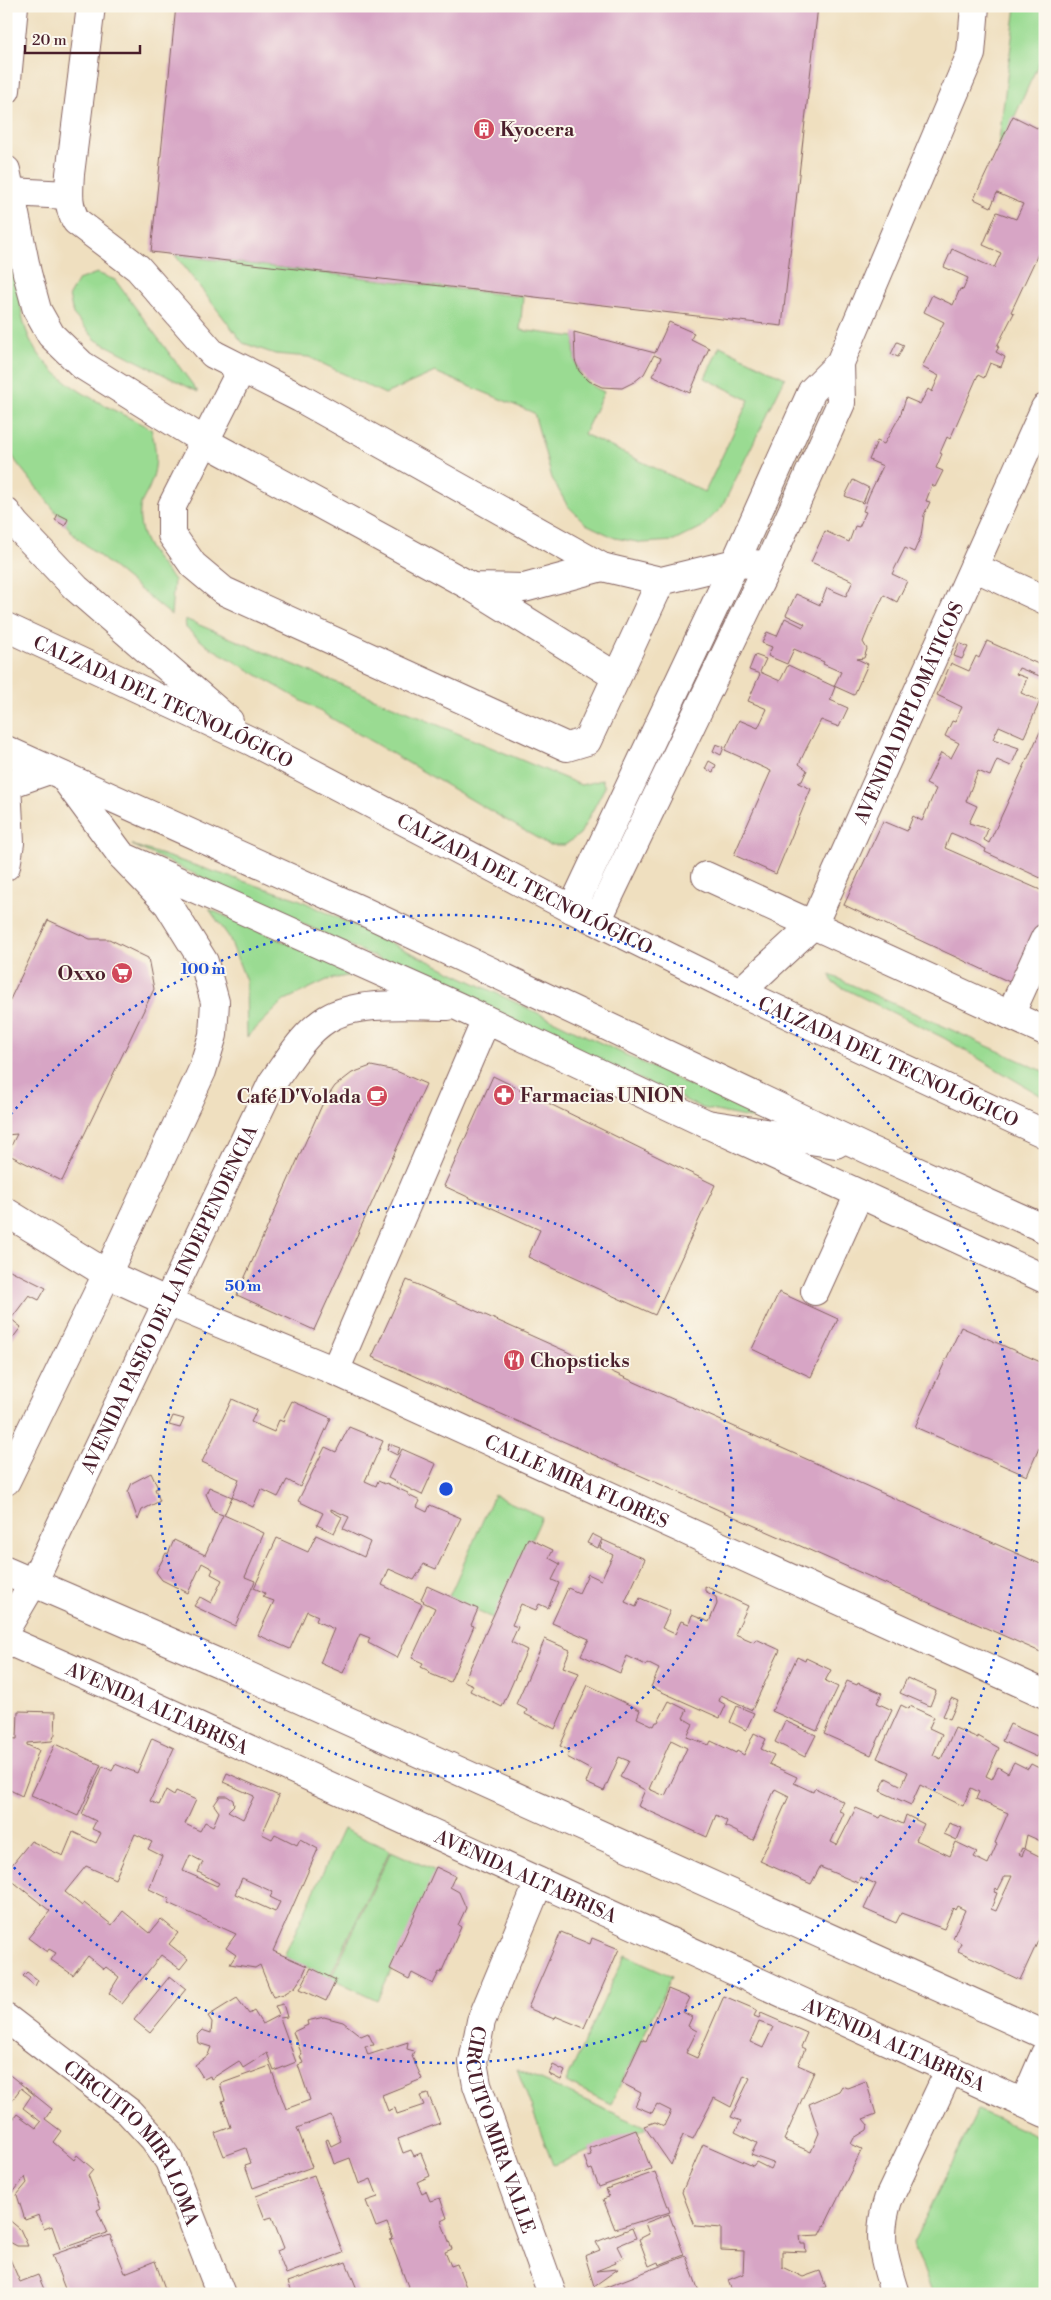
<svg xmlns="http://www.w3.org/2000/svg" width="1051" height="2300" font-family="'Libre Bodoni',serif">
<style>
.green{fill:#9adb92;stroke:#727d5e}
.building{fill:#d7a5c5;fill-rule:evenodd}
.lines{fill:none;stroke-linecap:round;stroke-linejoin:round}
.minor-casing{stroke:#84625f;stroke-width:30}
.major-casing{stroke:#84625f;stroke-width:30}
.minor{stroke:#fff;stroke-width:28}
.major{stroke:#fff;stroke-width:28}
.ring{fill:none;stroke:#1d4ed8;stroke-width:2.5;stroke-dasharray:2.5 5}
.labels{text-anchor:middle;stroke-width:4;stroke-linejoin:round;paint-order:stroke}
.poi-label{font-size:19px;font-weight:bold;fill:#4a1f2b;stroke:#fbf7ec;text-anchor:start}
.street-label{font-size:19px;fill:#4a1f2b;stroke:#fbf7ec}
.centre{fill:#1d4ed8;stroke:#fbf7ec;stroke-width:2.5}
.ring-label{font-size:15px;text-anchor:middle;font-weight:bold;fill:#1d4ed8;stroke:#fbf7ec;stroke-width:4;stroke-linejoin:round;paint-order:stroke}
</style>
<rect width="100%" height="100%" fill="#fbf7ec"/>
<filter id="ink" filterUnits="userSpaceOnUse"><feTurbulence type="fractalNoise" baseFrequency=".02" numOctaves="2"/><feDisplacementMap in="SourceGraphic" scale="10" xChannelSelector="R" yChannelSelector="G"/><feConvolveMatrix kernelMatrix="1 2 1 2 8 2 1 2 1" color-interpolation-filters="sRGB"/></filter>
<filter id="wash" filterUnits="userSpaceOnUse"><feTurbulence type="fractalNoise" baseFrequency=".0096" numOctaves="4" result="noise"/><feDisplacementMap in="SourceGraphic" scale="20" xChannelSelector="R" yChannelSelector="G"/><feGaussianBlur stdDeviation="1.12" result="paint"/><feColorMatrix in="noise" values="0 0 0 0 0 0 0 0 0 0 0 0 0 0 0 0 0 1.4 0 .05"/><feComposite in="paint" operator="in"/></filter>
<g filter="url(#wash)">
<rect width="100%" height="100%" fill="#efdfbf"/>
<path class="green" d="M1016,6H1045V49L997,156Z
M6,203C9,213 13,222 16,232C22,260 17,291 23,319C36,380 103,403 151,429C157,451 158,467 149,488C146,495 140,503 140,509C137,539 156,559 174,580L171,615L75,536L17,463L6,446Z
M175,255L523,297L520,330L575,337C572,366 578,380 604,392L584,434L705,492L749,400L705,378L720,346L785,378L722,507L702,527L674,541L643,543L615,538L586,524L567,505L552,478L534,413L435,372L385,394L309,357L275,354L243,343Z
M97,273L115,280L198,392L96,340L73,314L69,295L78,280Z
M185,619L581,785L602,780L605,787L580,834L565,845H549L206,645L186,628Z
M132,845L298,899L767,1122L702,1108Z
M209,909L357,974L327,980L285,1000L247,1037L246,981L229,937Z
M830,975L1045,1072V1098L944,1038L833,983Z
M494,1495L542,1517L495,1619L448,1599Z
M343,1829L390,1850L329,1978L284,1956Z
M391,1851L438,1872L377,2000L331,1978Z
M625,1955L672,1976L611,2104L566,2082Z
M517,2069L648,2129L553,2165Z
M978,2110L1045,2140V2294H933L913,2243Z"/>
<g id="blocks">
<path class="building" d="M176,6H818L782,326L151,252Z
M1013,116L1045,132V199L1039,212L1045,214V239L1011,312L1014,313L997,346L999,347L996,352L1005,357L1001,367L990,363L984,378L978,375L950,439L947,437L940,453L942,454L936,468L943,471L935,487L932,485L926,501L930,502L924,515L921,536L914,552L905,548L892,574L907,581L897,602L884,595L869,627L863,642L867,649L864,658L857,659L868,664L854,695L834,686L841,672L823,664L824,662L794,649L787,664L768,656L772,647L762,643L767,632L777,636L785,618L803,627L805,624L786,615L796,594L820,605L827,588L846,596L853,581L811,562L825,531L849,542L855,526L859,527L866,512L863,511L869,495L883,466L869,460L877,441L884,444L900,416L906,398L920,404L928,389L932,392L939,376L922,367L944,322L924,312L932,295L953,305L960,289L963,290L968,278L944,267L952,249L994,268L1001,253L983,245L997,212L1016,219L1023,204L997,193L991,207L974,199Z
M669,322L694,333L691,339L709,348L690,393L652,376L661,358L654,355L644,374L634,382L622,388L602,387L589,381L579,371L575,360L574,332L655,353Z
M897,342L904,345L898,357L891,354Z
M853,480L869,488L863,503L845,496Z
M58,514L68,519L65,526L55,520Z
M987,641L1045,667V678L1019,668L1016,674L1027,678L1021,693L1040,701L1024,737L999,726L993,739L1019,748L1011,766L997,760L990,776L978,771L966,801L977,806L969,823L988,829L984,840L989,843L1045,721V880L985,852L986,849L975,843L951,833L945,848L1045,892V922L1016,985L844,905L883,821L907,831L913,816L922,821L936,789L926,784L941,753L951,758L959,743L945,736L952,721L955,722L962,707L937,695L951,663L969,671L976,656L979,658Z
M959,643L968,647L962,659L954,656Z
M755,655L766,659L760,672L780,681L788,665L835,687L830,700L848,708L839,727L821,720L806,749L799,764L807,770L802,781L798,783L811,789L776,874L734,855L771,771L725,750L739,720L758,728L767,709L748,701L760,674L749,670Z
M716,744L724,747L721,755L713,751Z
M709,761L716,765L713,772L705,769Z
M48,920L90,939H109L148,958L154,989L62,1181L7,1154L17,1134L6,1135V1008Z
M371,1066L396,1071L426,1084L314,1330L237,1295L322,1105L335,1086L352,1073Z
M493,1076L715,1185L655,1315L528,1257L540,1230L444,1186Z
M6,1268L46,1288L39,1300L29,1295L11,1319L21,1327L6,1347Z
M407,1280L1045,1566V1654L372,1357Z
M779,1292L838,1319L811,1377L752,1349Z
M961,1327L1045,1364V1451L1039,1448L1027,1476L915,1427Z
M232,1399L257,1410L251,1422L274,1432L279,1420L284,1422L285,1420L283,1419L292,1401L331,1418L300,1487L287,1480L278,1497L261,1489L253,1507L232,1497L239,1479L202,1462Z
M173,1416L184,1419L180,1428L169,1425Z
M349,1427L383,1441L365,1481L376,1486L378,1481L385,1484L386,1483L408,1493V1495L420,1501L417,1507L427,1512L430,1505L461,1518L436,1569L424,1564L414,1580L389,1569L382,1585L422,1604L397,1658L368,1643L370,1638L360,1634L343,1673L320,1663L334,1629L316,1621L318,1616L307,1611L290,1649L258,1635L274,1601L263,1597L265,1593L254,1588L277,1538L308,1552L316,1535L364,1557L370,1542L343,1529L349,1517L331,1509V1511L342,1517L334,1533L317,1525L323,1513L298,1501L325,1447L336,1452Z
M389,1444L400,1448L397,1455L387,1450Z
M402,1449L436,1464L422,1495L388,1478Z
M151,1473L158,1488L155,1489L160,1501L142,1510L138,1520L128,1492L132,1483Z
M209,1487L232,1497L224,1515L264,1533L245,1577L255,1581L235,1626L194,1606L200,1597L211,1603L222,1580L211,1574L213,1569L202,1563L188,1593L162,1580L156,1572L166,1553L168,1554L174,1540L205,1555L223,1515L214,1512L206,1494Z
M592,1534L602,1539L598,1548L587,1543Z
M528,1538L553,1550L549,1558L560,1564L552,1580L559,1583L548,1608L539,1604L536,1610L521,1604L512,1625L518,1627L511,1642L527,1650L502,1707L470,1691L473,1685L464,1681Z
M603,1540L645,1559L625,1602L636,1607L640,1598L670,1611L662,1628L675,1634L681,1621L689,1624L692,1615L709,1622L717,1604L716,1597L705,1591V1586L748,1606L735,1634L754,1642L756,1639L780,1650L752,1710L721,1695L719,1701L726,1705L720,1718L651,1687L659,1669L647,1663L646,1665L627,1656L620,1673L581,1655L589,1639L552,1623L568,1588L579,1593L588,1574L601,1580L613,1555L600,1548Z
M427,1586L478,1609L471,1625L474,1626L450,1682L428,1673L429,1671L421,1667L423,1663L412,1658L435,1608L423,1602L424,1601L421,1599Z
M545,1639L570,1650L563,1667L579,1673L555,1729L525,1714L527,1710L516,1704Z
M797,1657L805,1661L806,1658L831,1670L825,1681L838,1687L817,1731L772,1711Z
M907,1678L936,1691L930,1706L900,1693Z
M847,1681L857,1685L858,1683L882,1693L877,1703L892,1710L871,1755L824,1734Z
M588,1685L640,1710L637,1718L654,1726L656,1722H658L669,1701L687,1710L683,1718L693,1724L687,1737L709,1745L711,1741L736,1753L737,1751L744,1755L754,1733L766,1739L761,1749L774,1755L769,1764L797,1777L794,1783L813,1792L815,1788L844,1802L839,1811L844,1813L831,1842L837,1845L856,1808L880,1818L882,1815L903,1824L906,1815L924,1824L916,1840L950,1856L956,1842L977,1852L974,1857L988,1864L997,1844L995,1843L1008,1813L976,1799L979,1792L971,1788L963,1806L920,1785L911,1805L880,1791L886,1778L902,1786L908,1772L877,1758L901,1705L909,1709L910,1706L934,1717L929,1728L942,1734L933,1755L941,1759L955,1728L978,1738V1736L999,1748L986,1776L992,1779L998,1767L1008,1773L1014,1762L1028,1769L1031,1764L1045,1771V1843L1027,1835L1024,1849L1022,1848L1019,1854L1022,1856L1025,1849L1045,1859V1926L1020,1980L958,1951L961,1943L953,1938L965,1910L957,1906L955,1910L953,1908L944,1929L901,1913L896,1923L864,1909L876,1884L860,1877L858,1883L820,1867L811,1884L760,1861L789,1796L775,1789L753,1840L725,1826L727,1821L716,1815L707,1837L638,1806L645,1790L620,1777L629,1761L619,1757L604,1791L586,1783L591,1770L567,1757L570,1751L560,1746ZM671,1740L687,1748L665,1796L649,1789ZM1005,1876H1012L996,1911L991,1909L997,1893L994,1892L996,1888L998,1890Z
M951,1698L958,1701L950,1719L943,1716Z
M737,1706L754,1713L746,1730L730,1722Z
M18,1711L56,1712L55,1734L52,1741L27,1743V1745L39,1750L22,1796L6,1788V1738L17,1739Z
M785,1721L816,1735L805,1757L775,1742Z
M1010,1724L1044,1739L1037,1757L1002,1741Z
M152,1738L174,1748L150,1801L159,1805L166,1790L174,1795L176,1791L196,1800L185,1824L200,1831L205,1822L213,1826L219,1812L214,1805L220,1796H227L233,1800L234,1805L228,1811L243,1819L254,1796L223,1782L227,1773L279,1796L262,1834L272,1839L275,1834L297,1845L300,1839L318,1849L273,1951L307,1966L302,1977L295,1987L284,1994L273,1997L260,1965L255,1968L230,1964L236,1955L226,1948L236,1934L168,1903L170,1899L149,1889L162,1856L148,1849L152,1842L135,1834L115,1879L86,1866L65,1892L82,1906L84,1903L112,1925L123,1911L150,1933L161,1919L178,1933L169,1944L188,1959L180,1969L161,1955L122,2004L109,1993L119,1977L106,1967L104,1969L88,1956L73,1975L51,1960L56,1953L49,1949L47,1952L28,1938L50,1911L6,1876V1872L31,1841L63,1856L73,1832L96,1843L101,1833L92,1829L96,1821L82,1814L103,1766L112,1771L115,1764L137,1773ZM190,1855L203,1862L198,1872L219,1883L217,1886L183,1871ZM242,1878L273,1892L270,1897L280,1902L275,1912L235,1894Z
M55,1744L101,1765L78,1816L31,1795Z
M949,1823L962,1828L957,1840L944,1834Z
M436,1867L455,1876L450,1887L459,1892L466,1908L458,1925L461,1927L441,1973L439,1972L433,1984L412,1973L409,1979L390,1969Z
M561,1932L590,1944L592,1938L619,1949L584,2028L555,2016L554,2019L528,2008Z
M311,1968L336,1980L326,2001L300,1989Z
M27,1972L38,1980L35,1986L23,1976Z
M170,1976L186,1989L150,2033L134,2020Z
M668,1989L690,1998L683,2012L692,2017L688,2026L697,2031L686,2053L697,2058L724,1996L757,2010L754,2016L759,2018L761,2013L807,2033L801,2047L805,2049L798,2065L814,2072L784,2140L811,2152L819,2133L809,2104L839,2091L842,2086L847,2088L866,2081L876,2114L863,2119L868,2125L867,2130L854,2138L851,2144L862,2149L820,2235L800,2236L801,2244H805L806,2252L782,2251V2267L803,2277L820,2271L826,2287L815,2291L816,2294H733L728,2280L743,2274L744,2251L721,2250V2228L695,2226L682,2192L703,2144L753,2166L756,2162L770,2169L773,2163L751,2155L757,2143L735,2132L741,2121L731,2117L750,2078L744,2075L731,2107L714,2098L693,2139L683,2135L671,2165L644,2126L655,2122L664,2126L671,2111L657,2104L652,2113L635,2106L641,2093L622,2083L642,2039L646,2041ZM759,2022L773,2027L763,2048L750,2042Z
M237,1998L249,2014L254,2011L262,2024L279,2015L275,2006L283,2004L287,2017L280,2018L296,2062L274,2071L267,2053L243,2068L239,2061L211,2079L210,2076L204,2079L195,2065L208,2055L211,2047L198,2043L197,2035L202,2030L211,2033L212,2022L208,2016Z
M324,2017L343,2022L361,2036L368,2033L374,2045L365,2046L368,2055L408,2042L407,2049L414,2051L412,2056L422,2079L382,2095L388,2111L395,2108L397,2114L424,2105L420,2096L428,2094L440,2123L398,2139L403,2153L411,2150L414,2156L421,2153L430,2176L417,2182L422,2193L426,2191L430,2201L440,2198L447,2218L441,2221L452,2249L445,2252L451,2266L457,2264L468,2292L463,2294H411L390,2240L393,2239L387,2223L376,2227L366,2201L378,2197L371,2179L359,2184L350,2158L334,2164L326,2140L328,2139L331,2146L341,2141L331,2115L297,2128L312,2167L253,2188L245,2165L251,2163L246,2148L224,2156L215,2133L231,2127L222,2101L225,2100L220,2084L270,2066L286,2109L310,2100L298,2065L303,2063L300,2056L302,2055L293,2032L308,2025L307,2021Z
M553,2065L565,2071L561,2080L549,2074Z
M6,2072L52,2109L45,2119L61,2131L53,2142L74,2160L77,2155L93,2169L88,2175L101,2208L97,2210L107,2233L60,2249L52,2226L44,2229L39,2215L25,2220L17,2195L27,2183L25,2177L6,2202V2129L17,2114L36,2128L41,2122L23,2108L31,2096L21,2088L6,2108Z
M636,2130L651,2169L599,2187L592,2169L589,2170L584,2157L591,2155L589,2148Z
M655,2172L670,2212L615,2229L603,2199L609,2197L606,2189Z
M314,2175L343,2253L286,2274L277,2251L284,2248L272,2217L265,2219L256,2196Z
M669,2214L684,2255L659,2265L658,2262L649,2266L639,2239L649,2234L645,2223Z
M8,2219L20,2229L28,2246H17L6,2240Z
M632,2228L636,2238L617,2246L623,2258L615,2261L616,2263L596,2271L618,2269L594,2286L585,2256L600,2250L596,2242Z
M110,2235L125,2273L155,2261L167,2294H67L52,2255Z
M6,2256L10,2259L20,2282L38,2275L46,2294H6Z
M686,2256L700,2294H597L596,2291Z
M346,2262L359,2294H293L288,2282Z"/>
</g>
</g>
<g filter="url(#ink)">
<use href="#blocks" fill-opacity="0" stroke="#84625f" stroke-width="1"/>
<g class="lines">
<g class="minor-casing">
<g id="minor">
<path d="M91,6L70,174C69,191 67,205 76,221L138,268L213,354L300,398L602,567L661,581L735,563L768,565"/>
<path d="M6,90L14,6"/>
<path d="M6,170L27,273L37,310L51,335L82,365L204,441L472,587L524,588L602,567"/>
<path d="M10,192L68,195"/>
<path d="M241,370L172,506V535L193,565L224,591L567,747L587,741L661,581"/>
<path d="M974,567L1045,600"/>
<path d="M472,587L617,677"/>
<path d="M122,856L457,1006L707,1124L1045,1279"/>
<path d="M6,866L10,843L7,785"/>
<path d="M706,876L1045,1031"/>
<path d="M572,909L735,563L812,391L840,363L971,54L975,6"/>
<path d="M597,921L768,565L841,403L840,363"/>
<path id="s1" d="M740,992L813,925L1045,408"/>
<path d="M1010,1015L1045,938"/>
<path id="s2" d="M6,1212L107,1274L168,1302L335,1371L1045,1694"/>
<path d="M815,1291L859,1194"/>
<path d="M335,1371L486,1020"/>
<path d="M6,1481L107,1274L202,1071L213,1035L215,1002L204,962L168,904L122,856L63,776"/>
<path d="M6,1571L235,1670L1045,2035"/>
<path id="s3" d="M6,1629L33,1583L272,1083C288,1061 303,1034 327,1019C358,1000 412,1006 448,1006"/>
<path id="s4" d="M6,1640L124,1692L1045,2113"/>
<path id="s5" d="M539,1882L481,2021L473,2062L477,2085L552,2294"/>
<path id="s6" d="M6,2018L129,2112L154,2139L169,2161L221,2294"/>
<path d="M1024,2103L1045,2054"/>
<path d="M895,2294C884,2259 876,2237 888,2200L950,2069"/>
</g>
</g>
<g class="major-casing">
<g id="major">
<path d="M6,512L15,524L76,588L229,721"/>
<path id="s7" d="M6,627L253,742L572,909L740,992L1045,1134"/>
<path d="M6,750L363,911L867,1149L1045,1229"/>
<path d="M6,785L49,770"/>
<path d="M707,1124L836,1144"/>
</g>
</g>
<use href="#minor" class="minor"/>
<use href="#major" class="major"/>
</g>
</g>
<g class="ring">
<circle cx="446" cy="1489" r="287"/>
<path d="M6 1120A574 574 0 1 1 6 1858"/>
</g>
<defs>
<g id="building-disc" transform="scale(1.125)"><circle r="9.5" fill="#d1495b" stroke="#fbf7ec"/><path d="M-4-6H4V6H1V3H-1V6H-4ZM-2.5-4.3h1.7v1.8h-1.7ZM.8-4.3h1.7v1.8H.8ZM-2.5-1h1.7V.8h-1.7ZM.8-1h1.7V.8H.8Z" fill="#fff"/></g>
<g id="supermarket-disc" transform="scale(1.125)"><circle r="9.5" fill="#d1495b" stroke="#fbf7ec"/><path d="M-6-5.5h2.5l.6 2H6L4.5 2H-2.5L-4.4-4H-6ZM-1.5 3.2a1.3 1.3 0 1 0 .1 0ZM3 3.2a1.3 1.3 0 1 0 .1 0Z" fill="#fff"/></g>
<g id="pharmacy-disc" transform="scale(1.125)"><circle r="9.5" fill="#d1495b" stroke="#fbf7ec"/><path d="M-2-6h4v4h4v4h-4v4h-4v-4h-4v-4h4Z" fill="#fff"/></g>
<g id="cafe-disc" transform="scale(1.125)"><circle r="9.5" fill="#d1495b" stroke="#fbf7ec"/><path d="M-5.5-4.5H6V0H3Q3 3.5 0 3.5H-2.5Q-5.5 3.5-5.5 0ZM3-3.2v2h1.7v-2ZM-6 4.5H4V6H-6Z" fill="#fff"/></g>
<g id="restaurant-disc" transform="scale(1.125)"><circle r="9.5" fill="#d1495b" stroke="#fbf7ec"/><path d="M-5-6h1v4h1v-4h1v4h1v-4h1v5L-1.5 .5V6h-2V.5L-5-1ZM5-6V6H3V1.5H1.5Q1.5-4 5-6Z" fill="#fff"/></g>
</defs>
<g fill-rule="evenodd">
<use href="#building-disc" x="484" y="129"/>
<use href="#supermarket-disc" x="122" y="973"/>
<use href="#pharmacy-disc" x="504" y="1095"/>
<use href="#cafe-disc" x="377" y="1096"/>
<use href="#restaurant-disc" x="514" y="1360"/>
</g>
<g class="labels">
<g class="poi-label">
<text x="500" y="136">Kyocera</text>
<text x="106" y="980" text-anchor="end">Oxxo</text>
<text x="520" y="1102">Farmacias UNION</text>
<text x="361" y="1103" text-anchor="end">Café D'Volada</text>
<text x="530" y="1367">Chopsticks</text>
</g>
<g class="street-label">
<text dy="7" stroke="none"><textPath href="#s7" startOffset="174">CALZADA DEL TECNOLÓGICO</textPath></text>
<text dy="7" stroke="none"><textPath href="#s1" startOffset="332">AVENIDA DIPLOMÁTICOS</textPath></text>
<text dy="7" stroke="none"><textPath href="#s7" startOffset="579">CALZADA DEL TECNOLÓGICO</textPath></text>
<text dy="7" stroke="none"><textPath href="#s7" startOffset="984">CALZADA DEL TECNOLÓGICO</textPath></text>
<text dy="7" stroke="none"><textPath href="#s3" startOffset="368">AVENIDA PASEO DE LA INDEPENDENCIA</textPath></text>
<text dy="7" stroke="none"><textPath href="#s2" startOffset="632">CALLE MIRA FLORES</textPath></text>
<text dy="7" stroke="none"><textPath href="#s4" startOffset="166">AVENIDA ALTABRISA</textPath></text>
<text dy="7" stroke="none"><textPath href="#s4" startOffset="571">AVENIDA ALTABRISA</textPath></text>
<text dy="7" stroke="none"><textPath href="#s4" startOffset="976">AVENIDA ALTABRISA</textPath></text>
<text dy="7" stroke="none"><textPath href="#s5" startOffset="264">CIRCUITO MIRA VALLE</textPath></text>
<text dy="7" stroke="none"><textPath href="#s6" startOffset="181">CIRCUITO MIRA LOMA</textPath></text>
</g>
</g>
<circle cx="446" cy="1489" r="8" class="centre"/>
<g class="ring-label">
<text x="203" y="974">100 m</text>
<text x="243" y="1291">50 m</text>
</g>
<rect width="1051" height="2300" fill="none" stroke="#fbf7ec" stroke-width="25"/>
<path d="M25 45v8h115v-8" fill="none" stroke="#4a1f2b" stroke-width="2.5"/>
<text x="32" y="45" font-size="15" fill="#4a1f2b" stroke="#fbf7ec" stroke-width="4" paint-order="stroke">20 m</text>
</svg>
